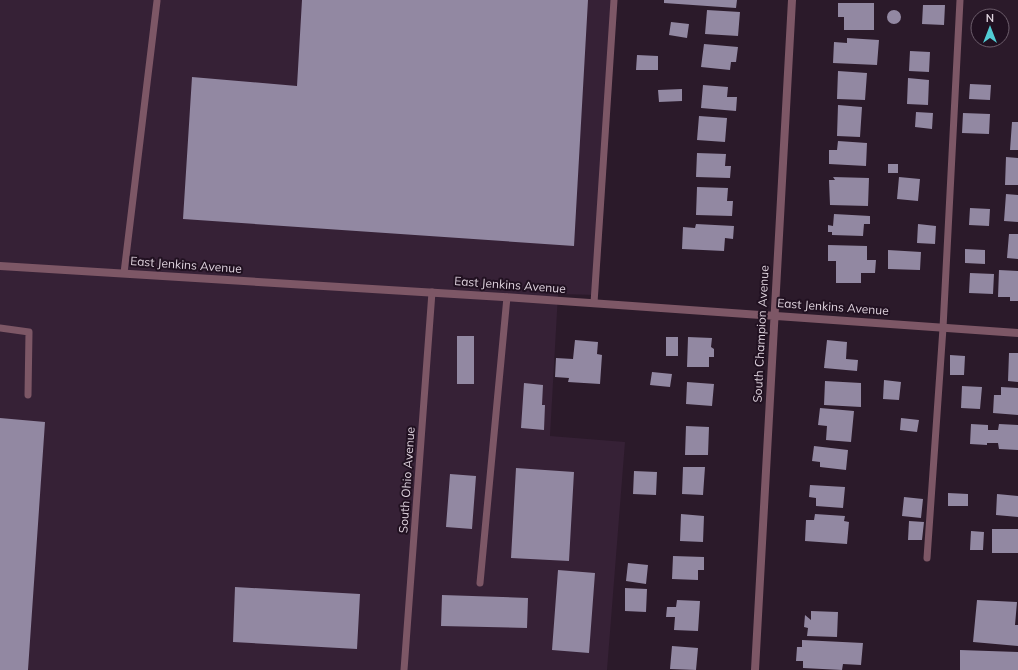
<svg xmlns="http://www.w3.org/2000/svg" width="1018" height="670" font-family="Mulish,sans-serif">
<style>
.built{fill:#362136}
.building{fill:#9288a2}
.lines{fill:none;stroke-linecap:round;stroke-linejoin:round}
.lane{stroke:#7d5766;stroke-width:7}
.street{stroke:#7d5766;stroke-width:8}
.labels{text-anchor:middle;stroke-width:4;stroke-linejoin:round;paint-order:stroke}
.street-label{font-size:12px;fill:#ded2dd;stroke:#211121}
</style>
<rect width="100%" height="100%" fill="#2b1a2a"/>
<path class="built" d="M0,0H617L598,295L558,294L550,436L625,442L607,670H0Z"/>
<path class="building" d="M302,0H588L574,246L183,219L192,77L297,86Z
M664,0H737L736,8L664,3Z
M838,3H874V30H844V17H838Z
M923,5H945L944,25L922,24Z
M707,10L740,12L738,36L705,34Z
M887 17a7 7 0 1 1 14 0a7 7 0 1 1-14 0Z
M671,22L689,24L687,38L669,35Z
M847,38L879,40L877,65L833,63L834,42L847,43Z
M704,44L738,47L736,62H731L730,70L701,67Z
M910,51L930,52L929,72L909,71Z
M637,55L658,56V70H636Z
M838,71L867,73L865,100L837,99Z
M908,78L929,80L928,105L907,104Z
M970,84L991,85L990,100L969,99Z
M703,85L728,87L727,97H737L736,111L701,108Z
M682,89V101L659,102L658,90Z
M838,105L862,107L860,137L837,136Z
M916,112L933,113L932,129L915,127Z
M963,113L990,114L989,134L962,133Z
M699,116L727,118L725,142L697,140Z
M1012,122H1018V150H1010Z
M838,141L867,143L866,166L829,164V150H837Z
M697,153L726,154L725,166H731L730,178L696,177Z
M1006,157L1018,158V185H1005Z
M888,164H898V173H888Z
M833,177L869,178L868,206L830,205L829,180H835Z
M899,177L920,179L918,201L897,199Z
M697,187L728,188L727,201H733L732,216L696,215Z
M1006,194L1018,195V222L1004,221Z
M970,208L990,209L989,226L969,225Z
M834,214L870,216V224H864L863,236L832,235V232H828V225L833,226Z
M696,224L734,226L733,239L725,238L724,251L682,249L683,227L695,228Z
M918,224L936,226L935,244L917,243Z
M1009,234H1018V259L1007,258Z
M828,245L867,246V260H876L875,273H861V283H836V261H828Z
M965,249L985,250V264L965,263Z
M888,250L921,252L920,270L888,269Z
M999,270L1018,271V301H1010V297H998Z
M970,273L994,274L993,294L969,293Z
M457,336H474V384H457Z
M666,337H678V356H666Z
M688,337L712,338L711,347L714,349V357H709V367H687Z
M575,340L598,342L597,354L602,355L600,384L568,382L569,378L555,377L556,358L573,359Z
M827,340L847,342L846,359L858,360L857,371L824,368Z
M1009,353H1018V382L1008,381Z
M950,355L965,356L964,375H950Z
M652,372L672,374L670,387L650,385Z
M884,380L901,382L899,400L883,399Z
M825,381L861,383V407L824,405Z
M687,382L714,384L712,406L686,404Z
M524,383L543,385L542,405H545L544,430L521,428Z
M962,386L982,387L980,409L961,408Z
M1001,387L1018,388V415L993,413L994,395H1001Z
M820,408L854,411L851,442L826,440L827,426L818,425Z
M0,418L45,422L28,670H0Z
M901,418L919,420L917,432L900,430Z
M971,424L988,425V430H998L999,424L1018,425V450L999,449L998,443H987V445L970,444Z
M686,426L709,427L708,455H685Z
M814,446L848,450L846,470L820,467V462L812,461Z
M683,467H705L703,495L682,494Z
M516,468L574,472L569,561L511,558Z
M634,471L657,472L656,495L633,494Z
M450,474L476,476L472,529L446,527Z
M810,485L845,487L843,508L816,506V498L809,497Z
M948,493L968,494V506H948Z
M997,494L1018,496V517L996,515Z
M904,497L923,499L921,518L902,516Z
M681,514L704,516L703,542L680,541Z
M815,514L845,516L844,521L849,522L847,544L805,541L806,520H814Z
M909,521L924,522L922,540H908Z
M992,529H1018V553H992Z
M971,531L984,532L983,550H970Z
M673,556L704,557V570H698V580L672,579Z
M628,563L648,565L646,584L626,581Z
M558,570L595,573L589,653L552,650Z
M235,587L360,594L357,649L233,642Z
M625,588L647,589L646,612L625,611Z
M442,595L528,598L527,628L441,626Z
M677,600L700,601L698,631L674,630L675,617H666L667,607H676Z
M977,600L1017,602L1015,625H1018V646L973,642Z
M811,611L838,612L837,637L807,636L808,628L804,627L805,615L811,620Z
M802,640L863,643L861,665L843,664L842,670L803,668V661H796L797,647H802Z
M672,646L698,648L696,670L670,669Z
M960,650L1018,652V670H960Z"/>
<g class="lines">
<path class="lane" d="M124,273L157,1
M594,303L614,0
M0,328L29,332L28,395
M927,558L943,328L960,0
M480,583L507,297
M404,670L432,292"/>
<path class="street" d="M0,266L503,297L1018,333
M755,670L792,0"/>
</g>
<g class="labels">
<g class="street-label">
<text transform="translate(186 265) rotate(4)" y="4">East Jenkins Avenue</text>
<text transform="translate(510 285) rotate(4)" y="4">East Jenkins Avenue</text>
<text transform="translate(833 307) rotate(4)" y="4">East Jenkins Avenue</text>
<text transform="translate(761 334) rotate(-87)" y="4">South Champion Avenue</text>
<text transform="translate(407 480) rotate(-86)" y="4">South Ohio Avenue</text>
</g>
</g>
<g transform="translate(990 28)"><circle r="19" fill="#211121" stroke="#6d5e6c"/>
<path d="M0-3L7 15L0 10L-7 15Z" fill="#51ccd4"/>
<text y="-6" font-size="11" font-weight="bold" text-anchor="middle" fill="#ded2dd">N</text>
</g>
</svg>
